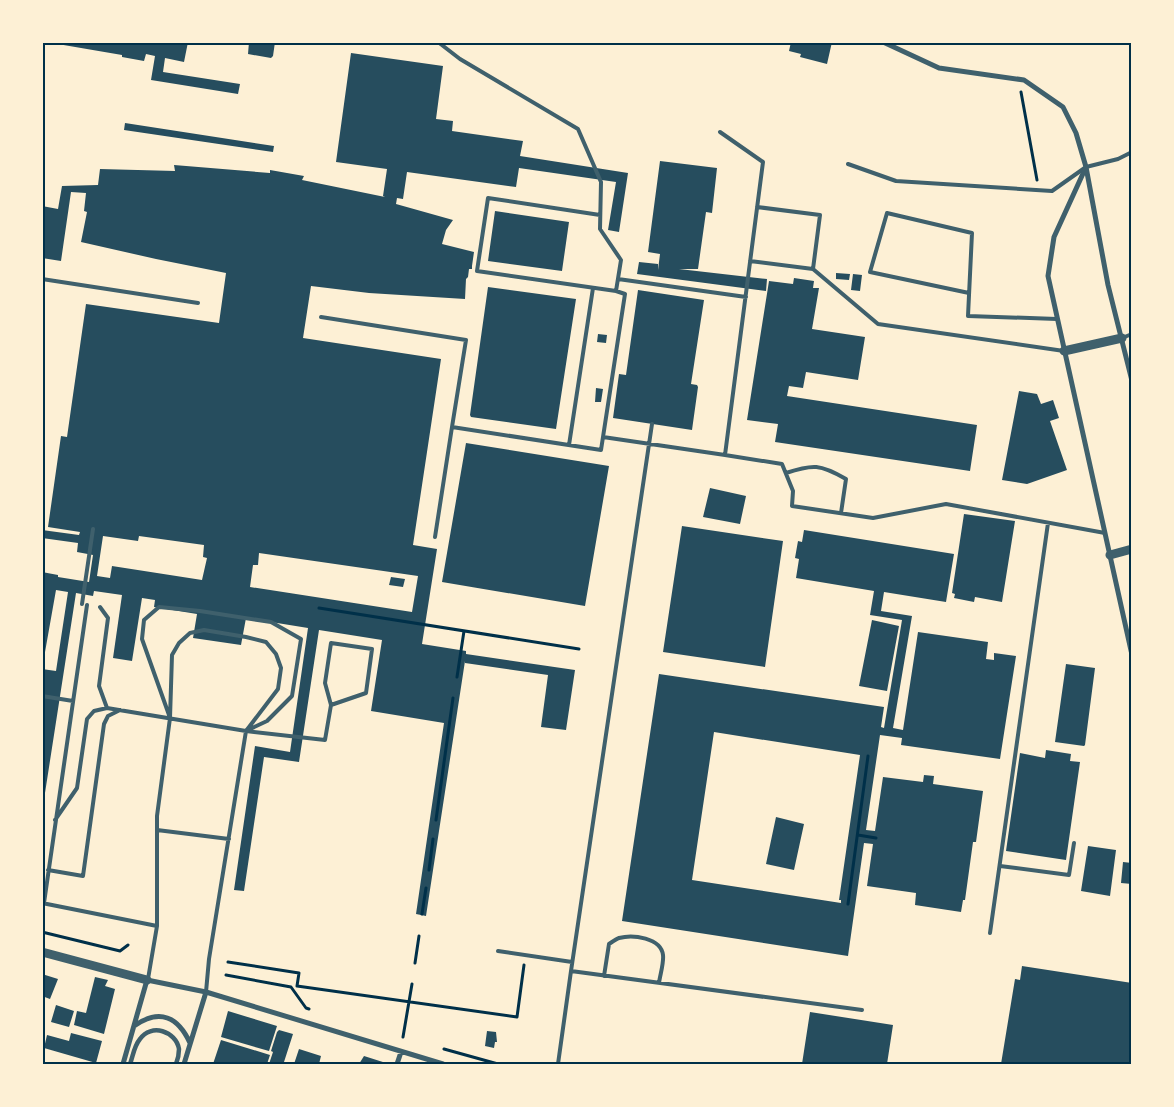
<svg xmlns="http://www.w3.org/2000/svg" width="1174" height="1107" font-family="Cabin,sans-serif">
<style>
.building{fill:#264d5e;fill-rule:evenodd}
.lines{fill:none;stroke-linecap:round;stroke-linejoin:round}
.path{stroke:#003049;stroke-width:3}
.service{stroke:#3f606c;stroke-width:4}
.pedestrian{stroke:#3f606c;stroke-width:4.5}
.minor{stroke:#3f606c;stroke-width:5}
.tertiary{stroke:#3f606c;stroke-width:9}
.neatline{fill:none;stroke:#003049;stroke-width:2}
</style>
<rect width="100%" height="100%" fill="#fdf0d5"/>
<path class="building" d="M46,42H188L184,62L165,58L163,72L240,84L238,94L151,80L155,56L146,54L144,61L122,57V55Z
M249,42H275L273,56L271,58L248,54Z
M791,42H832L827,64L800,57L801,54L789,51Z
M351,53L443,66L436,119L453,121L452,131L523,141L520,156L628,173L619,232L608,230L616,182L519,168L516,187L407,172L403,199L397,198L396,204L453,220L446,230L442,244L474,252L472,266V269H469L468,277L466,279L465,299L369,293L311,286L303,338L441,359L413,545L437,549L422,644L466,651V654L575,670L566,730L541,727L548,675L465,663V661L426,916L416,914L444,723L371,711L382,640L319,630L299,762L264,757L244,891L234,890L255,746L290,752L308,628L246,618L241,645L193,638L197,614L154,607L155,600L142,598L132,661L113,658L122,595L94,591L93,596L76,593L45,793H42L44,679L42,669L56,671L68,592L56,590L42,669V572L58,575V577L89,582L93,555L77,552L78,543L42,538V530L79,535L80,532L48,527L61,436L67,437L86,304L219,323L226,273L156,259L81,242L87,212L84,211L86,193L71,192L61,261L42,258V206L58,209L62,186L98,185L100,169L175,171L174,165L270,173V170L304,176L302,180L385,197L383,196L387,169L336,162ZM103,536L138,541L139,536L204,545L203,557L207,558L202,580L112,566L110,578L97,576ZM259,553L418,576L412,612L250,587L253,565H258Z
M125,123L274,146L273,152L124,130Z
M660,161L717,168L712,213L706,212L698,269H679L767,279L766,291L637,274L639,262L658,264V270L660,254L648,252Z
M495,211L569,222L562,271L488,261Z
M836,273L850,274L849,280L836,279Z
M853,274L862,275L860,291L851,290Z
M794,278L814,281L813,288H819L812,329L865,337L858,380L806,372L803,388L789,386L787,396L977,425L970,471L775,442L778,424L747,420L769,281L793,284Z
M488,287L576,299L556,429L471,417L470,415Z
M638,290L704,300L691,384L697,385L698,387L692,430L613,418L619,374L626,375Z
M598,334L607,335L606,343L597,342Z
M596,388L603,389L601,402H595Z
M1019,391L1037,394L1041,404L1053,400L1059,418L1050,421L1067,470L1027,484L1002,480Z
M466,443L609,466L585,606L442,582Z
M710,488L746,496L740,524L703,517Z
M964,514L1015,521L1002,602L975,597L974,602L954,598L955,594L952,593Z
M682,526L783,541L765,667L663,652Z
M804,530L954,554L946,602L884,592L881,611L912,616L893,728L903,730L918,632L988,642L986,659L994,660V653L1016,656L1000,759L901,745L902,738L880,735L866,830L875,831L883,777L923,782L924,775L934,776L933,784L983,791L976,842H973L965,900H963L961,912L915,905L916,893L867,886L873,844L864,843L848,956L622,921L659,674L884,707L881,727L884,728L902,620L870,615L874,591L796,578L799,559L795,558L798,541L802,542ZM714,732L860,755L839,900H841V903L692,880Z
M391,577L405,579L403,587L389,585Z
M872,620L899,626L887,691L859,686Z
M1066,664L1095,668L1085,745L1084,746L1055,742Z
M1046,750L1071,754L1070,761L1080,762L1066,860L1006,851L1020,753L1045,758Z
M776,817L804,824L794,870L766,864Z
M1088,846L1116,850L1110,896L1081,891Z
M1123,862L1132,863V884L1121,883Z
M1022,966L1132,983V1064H1001L1015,979L1020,980Z
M42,974L58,979L50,999L42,996Z
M95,977L108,980L105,986L115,989L104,1034L74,1025L77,1011L86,1013Z
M56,1005L74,1011L69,1027L51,1022Z
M228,1011L277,1026L269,1051L221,1037Z
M810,1012L893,1025L887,1064H802Z
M279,1030L293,1034L284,1062L291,1064H269L273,1052L271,1051L277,1032Z
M487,1031L496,1032L497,1042H495L494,1048L485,1046Z
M71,1033L102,1041L96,1063L44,1048L47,1035L69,1041Z
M221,1040L270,1055L267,1064H213Z
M299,1049L321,1056L319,1064H294Z
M364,1056L386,1063V1064H359Z"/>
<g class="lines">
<path class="path" d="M1021,92L1037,180
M319,608L579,649
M457,677L464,631
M436,820L453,698
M858,835L876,838
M429,870L433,839
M848,904L868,756
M422,914L426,888
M42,932L120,951L128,945
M228,962L299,973L297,986L517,1017L524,965
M415,963L419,936
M226,975L291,987L306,1008L309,1009
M403,1037L412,984
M444,1049L498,1064"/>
<path class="service" d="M848,164L896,181L1052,191L1086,167L1118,159L1132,152
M757,207L820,215L813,269
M600,215L488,198L477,271L616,291
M750,261L813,269L878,324L1064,351
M42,279L198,303
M618,279L746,297
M969,293L870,272L887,213L972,233L968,316L1057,319
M321,317L466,340L452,427L601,450L625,294L616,291L621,260L600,229L601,182L578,129L460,59L438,42
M1122,338L1132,334
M603,437L725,455L763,162L720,132
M569,445L593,288
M725,455L782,464L793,491L792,506L873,518L946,504L1105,533
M786,473C813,464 820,464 846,479L841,513
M435,537L452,427
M82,604L93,529
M100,607L108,618L99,686L107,708
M42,696L73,701
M169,715L142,639L144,620L159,607L200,611L271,622L301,639L292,696L267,721L248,730
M55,820L77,788L87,719L94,711L107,708L246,731L325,740L331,705L325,683L331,643L372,649L366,693L331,705
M157,830L229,839
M1000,866L1069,875L1074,843
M48,870L83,876L104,724L108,716L120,710
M42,903L157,926
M44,903L87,605
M990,933L1048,523
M498,951L572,962
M571,971L652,424
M604,976L609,944C612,942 616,939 619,938C633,934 661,938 663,955C664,963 660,975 659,983
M148,979L157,926V816L170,718L172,655L179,643L190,633L204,630L246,637L266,642L276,654L281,668L278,689L246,731L209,959L206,992
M558,1064L571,971L862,1010"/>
<path class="pedestrian" d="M130,1064C133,1056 134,1046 140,1039C151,1023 176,1031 179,1049C179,1054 178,1059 176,1064"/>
<path class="minor" d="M883,42L939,68L1024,80L1063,107L1076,133L1086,167L1108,285L1132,381
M1086,167L1054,237L1048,276L1132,655
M134,1026C160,1008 178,1017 190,1043
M123,1064L147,980L206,992L443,1064
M184,1064L206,992
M397,1064L401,1052"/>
<path class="tertiary" d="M1064,351L1122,338
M1110,555L1132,549
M42,952L147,980"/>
</g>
<rect width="1174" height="1107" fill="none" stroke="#fdf0d5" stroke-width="88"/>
<rect x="44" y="44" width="1086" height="1019" class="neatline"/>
</svg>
